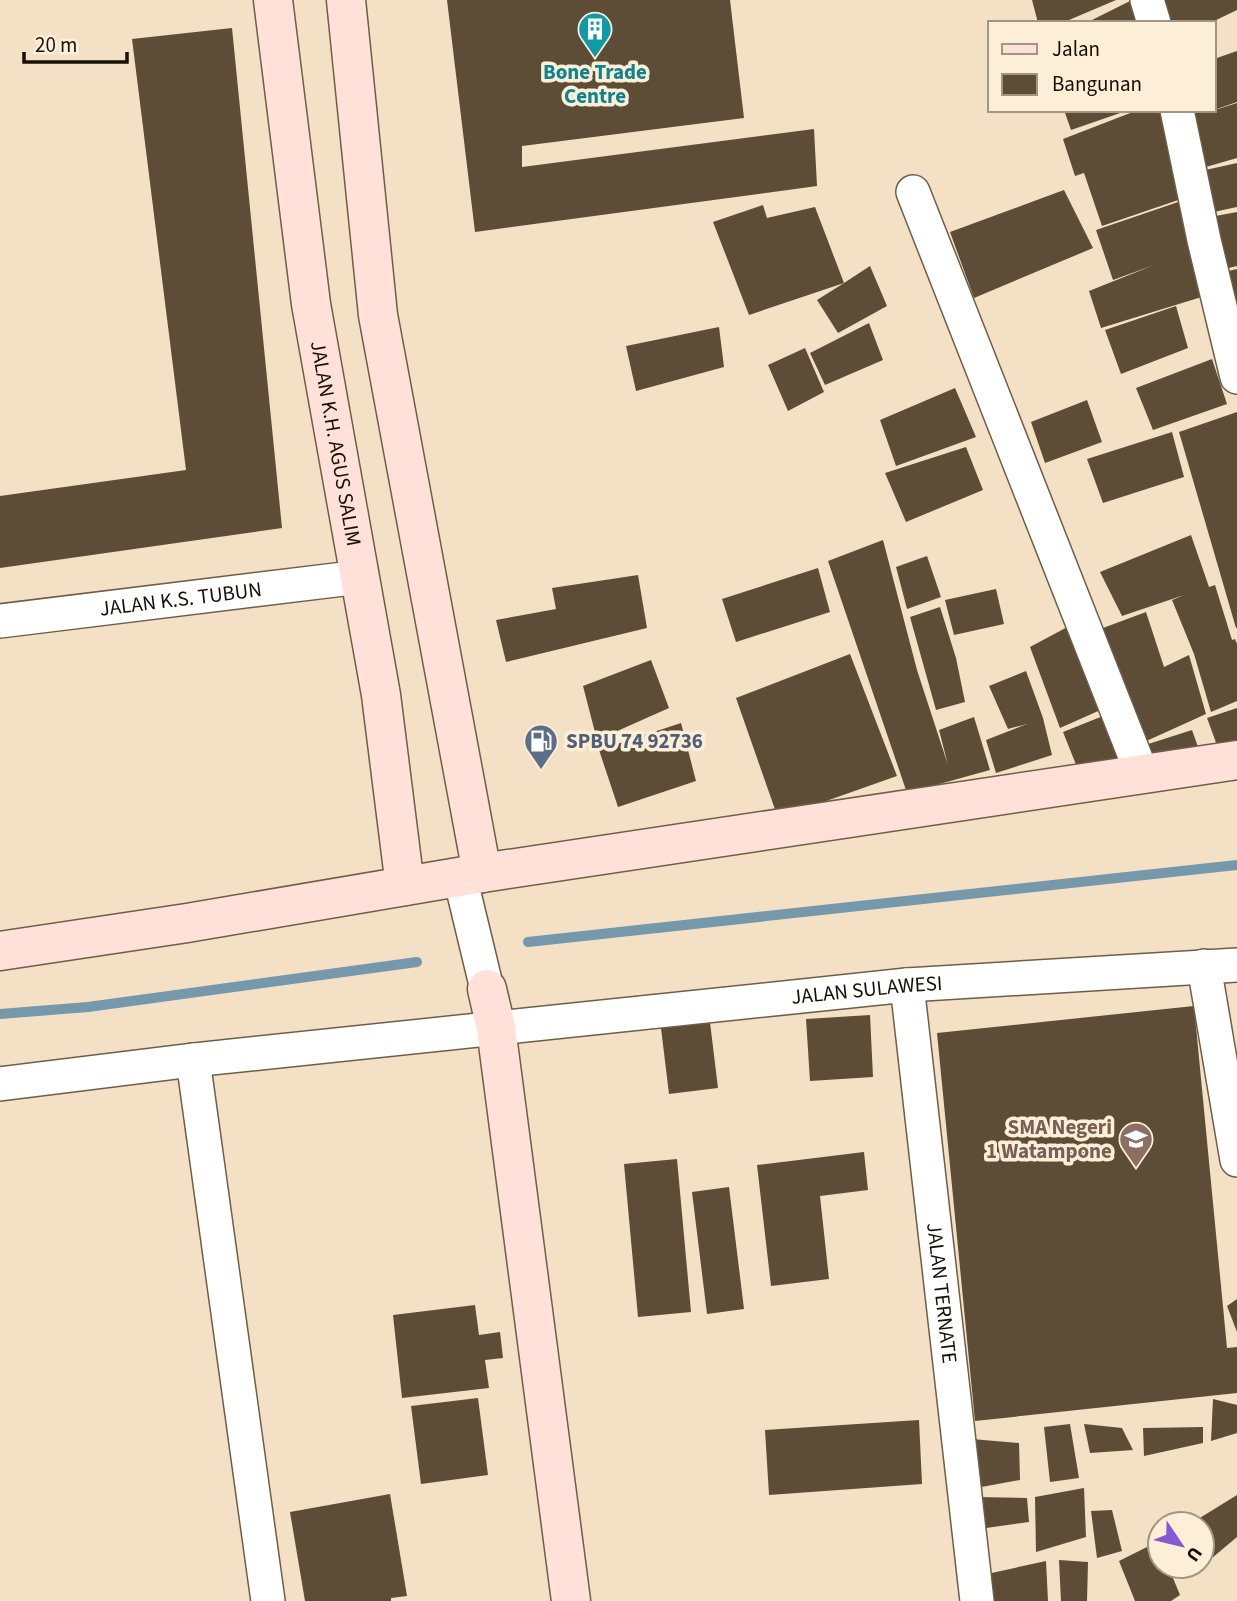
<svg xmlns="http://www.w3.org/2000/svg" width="1237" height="1601" font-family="'Source Sans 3',sans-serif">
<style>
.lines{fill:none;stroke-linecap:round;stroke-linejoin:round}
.stream{stroke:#7598aa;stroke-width:10}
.building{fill:#5d4d36}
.street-casing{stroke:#6f5e47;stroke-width:36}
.secondary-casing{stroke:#6f5e47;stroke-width:41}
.street{stroke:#fff;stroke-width:33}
.secondary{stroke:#ffe1da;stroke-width:38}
.labels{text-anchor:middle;stroke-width:7;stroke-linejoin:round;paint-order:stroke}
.culture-label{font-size:21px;font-weight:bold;fill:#0d838f;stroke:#fdeed8}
.street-label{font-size:21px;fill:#161006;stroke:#fdeed8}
.service-label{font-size:21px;font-weight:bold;fill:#4e5e75;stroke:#fdeed8;text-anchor:start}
.education-label{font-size:21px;font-weight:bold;fill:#785e54;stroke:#fdeed8;text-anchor:end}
</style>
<rect width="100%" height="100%" fill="#f3e0c5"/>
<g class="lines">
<path class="stream" d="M528,942L1237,865
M0,1014L88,1007L417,962"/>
</g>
<path class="building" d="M447,0H730L744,118L522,146V167L814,129L817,186L475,232Z
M1032,0H1116L1062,23H1038Z
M1132,0L1145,23H1086Z
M1150,0H1237V10L1210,23H1162Z
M232,28L282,528L0,568V496L186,470L132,39Z
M1237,51V102L1214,110V59Z
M1237,103V158L1199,169L1185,120L1196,116L1194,110H1215Z
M1064,110H1126V111L1071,130Z
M1138,110H1163L1187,197L1102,226L1084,173L1075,176L1063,139Z
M1237,163V207L1209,213L1201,171Z
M1064,190L1093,248L974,298L950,232Z
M1187,199L1208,295L1101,328L1089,291L1154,265L1113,280L1096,230Z
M763,205L767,218L815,207L844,283L870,266L887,306L838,333L817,300L844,283L749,315L713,222Z
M1237,212V266L1216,271L1205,218Z
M1237,269V341L1216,274Z
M1176,306L1188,348L1121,374L1105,330Z
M869,323L883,360L825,385L810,353Z
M719,327L724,367L636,391L626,346Z
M805,348L824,392L788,411L768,365Z
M1212,359L1227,404L1153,430L1136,388Z
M955,388L976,437L896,466L880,420Z
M1087,400L1102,442L1045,463L1031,422Z
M1237,412V628H1236L1179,432Z
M1172,432L1184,477L1103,503L1087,459Z
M966,447L983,490L906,522L885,473Z
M1191,535L1209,587L1215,585L1232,640L1235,639L1237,644V701L1211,712L1194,654L1172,600L1184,595L1122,616L1100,572Z
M883,540L917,670L948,765L939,730L974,717L990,770L907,793L828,561Z
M927,556L941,597L907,609L896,567Z
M818,568L830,612L736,642L722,599Z
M638,575L647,628L506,662L496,620L556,609L552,588Z
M996,589L1004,624L954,635L945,600Z
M940,607L956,658L965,702L936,710L910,617Z
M1146,612L1164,667L1189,655L1206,714L1142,743L1103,628Z
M1073,624L1105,708L1060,728L1030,647Z
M850,654L897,776L778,818L736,698Z
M651,660L669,708L597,740L583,686Z
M1026,671L1043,718L1052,755L996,773L986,740L1027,724L1008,729L989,686Z
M1237,708V757L1222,759L1207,718Z
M1108,714L1124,758L1079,772L1063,732Z
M681,723L696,781L618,807L599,750Z
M1192,730L1203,761L1146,770L1139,747Z
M1194,1006L1227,1348L1237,1347V1393L975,1421L937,1033Z
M709,1014L718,1088L669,1094L660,1020Z
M870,1015L873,1077L810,1081L806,1019Z
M864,1152L868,1190L820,1196L829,1279L771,1286L757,1165Z
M677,1159L691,1312L638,1317L624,1164Z
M729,1187L744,1309L707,1314L692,1192Z
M1237,1299V1332L1227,1306Z
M475,1305L479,1335L500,1332L503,1358L485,1360L489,1388L402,1398L393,1315Z
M478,1398L488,1475L421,1484L411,1406Z
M1213,1399L1237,1405V1433L1211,1441Z
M919,1420L922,1484L769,1495L765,1430Z
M1070,1424L1079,1478L1050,1482L1044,1427Z
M1084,1424L1122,1428L1133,1450L1090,1453Z
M1203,1427V1443L1144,1456L1143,1428Z
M972,1439L1019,1443L1020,1480L976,1488Z
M1084,1488L1086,1537L1036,1552L1035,1497Z
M390,1494L407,1596L391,1598V1601H305L290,1512Z
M1237,1495V1537L1212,1558L1202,1542V1524H1190Z
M975,1497L1027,1498L1029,1522L979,1529Z
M1112,1510L1122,1551L1097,1558L1091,1511Z
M1159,1541L1160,1566H1168L1180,1595L1171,1601H1135L1119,1561Z
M1059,1560L1088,1562L1087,1601H1061Z
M1046,1561L1048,1601H990L987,1574Z"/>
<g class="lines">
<g class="street-casing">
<g id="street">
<path d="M1147,0L1154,23"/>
<path d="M1177,110L1204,240L1237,377"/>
<path d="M913,192L1142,774"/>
<path id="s1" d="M0,621L360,577"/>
<path d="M460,877L487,989"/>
<path d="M1204,966L1237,1160"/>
<path id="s2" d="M907,985L977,1601"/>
<path d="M193,1060L268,1601"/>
<path id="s3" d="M0,1084L193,1060L907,985L1237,965"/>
</g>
</g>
<g class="secondary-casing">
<g id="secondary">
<path id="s4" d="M273,0L311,304L381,695L405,886"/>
<path d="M346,0L378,315L482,873"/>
<path d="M0,951L187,923L482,873L1237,760"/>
<path d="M487,989L496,1028L571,1601"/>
</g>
</g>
<use href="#street" class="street"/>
<use href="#secondary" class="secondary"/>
</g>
<defs>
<g id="building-pin" transform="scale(1.75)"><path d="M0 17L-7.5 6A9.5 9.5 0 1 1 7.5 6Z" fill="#0f9aa8" stroke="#fdeed8"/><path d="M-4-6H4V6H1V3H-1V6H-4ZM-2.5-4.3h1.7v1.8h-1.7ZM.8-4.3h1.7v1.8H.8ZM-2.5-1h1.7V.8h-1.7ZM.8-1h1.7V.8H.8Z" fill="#fff"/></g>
<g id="fuel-pin" transform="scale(1.75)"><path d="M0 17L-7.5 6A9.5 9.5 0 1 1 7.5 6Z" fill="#5c6f8a" stroke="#fdeed8"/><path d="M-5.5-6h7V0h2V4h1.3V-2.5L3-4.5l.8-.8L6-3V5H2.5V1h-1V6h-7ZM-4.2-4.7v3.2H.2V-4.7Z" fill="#fff"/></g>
<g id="school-pin" transform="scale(1.75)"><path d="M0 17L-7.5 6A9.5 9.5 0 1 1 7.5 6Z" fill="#8d6e63" stroke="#fdeed8"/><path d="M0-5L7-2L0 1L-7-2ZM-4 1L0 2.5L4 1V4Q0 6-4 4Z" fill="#fff"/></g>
</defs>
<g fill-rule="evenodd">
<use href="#building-pin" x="595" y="29"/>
<use href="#fuel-pin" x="541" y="741"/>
<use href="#school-pin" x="1136" y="1139"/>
</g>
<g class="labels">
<g class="culture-label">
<text x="595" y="79">Bone Trade<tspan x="595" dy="24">Centre</tspan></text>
</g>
<g class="street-label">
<text dy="7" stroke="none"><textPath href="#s4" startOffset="448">JALAN K.H. AGUS SALIM</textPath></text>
<text dy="7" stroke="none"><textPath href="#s1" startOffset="182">JALAN K.S. TUBUN</textPath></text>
<text dy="7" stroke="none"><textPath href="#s3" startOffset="872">JALAN SULAWESI</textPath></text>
<text dy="7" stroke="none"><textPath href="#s2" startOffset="310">JALAN TERNATE</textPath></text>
</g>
<g class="service-label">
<text x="566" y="748">SPBU 74 92736</text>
</g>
<g class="education-label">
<text x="1112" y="1134">SMA Negeri<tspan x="1112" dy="24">1 Watampone</tspan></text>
</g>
</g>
<rect x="988" y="21" width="228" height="91" fill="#fdeed8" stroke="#a19584" stroke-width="2"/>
<rect x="1002" y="44" width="35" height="10" fill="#ffe1da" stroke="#a19584" stroke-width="2"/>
<text x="1052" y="56" font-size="21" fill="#161006">Jalan</text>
<rect x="1002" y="74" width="35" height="21" fill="#5d4d36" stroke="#a19584" stroke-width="2"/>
<text x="1052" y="91" font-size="21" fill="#161006">Bangunan</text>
<g transform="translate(1181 1545) rotate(125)"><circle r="33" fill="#fdeed8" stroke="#a19584" stroke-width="2"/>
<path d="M0-5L12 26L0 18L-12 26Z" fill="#8658d1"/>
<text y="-10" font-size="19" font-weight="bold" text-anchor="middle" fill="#161006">U</text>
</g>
<path d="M24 52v10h103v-10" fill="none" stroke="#161006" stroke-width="3.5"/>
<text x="35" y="52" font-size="21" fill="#161006" stroke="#fdeed8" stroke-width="5" paint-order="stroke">20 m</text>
</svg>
